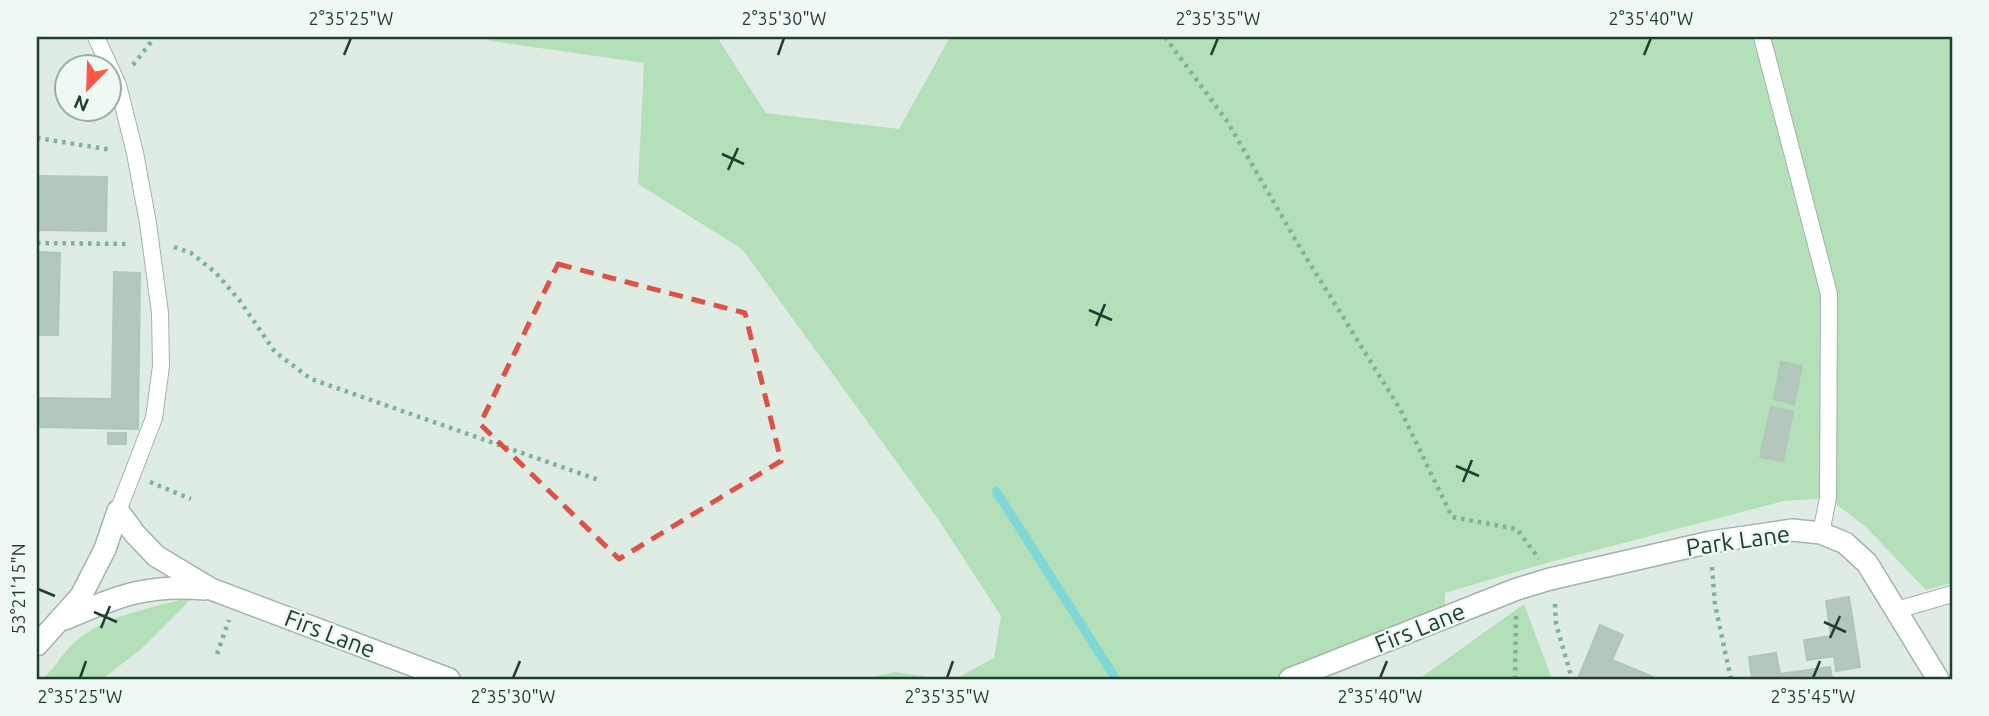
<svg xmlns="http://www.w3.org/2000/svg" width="1989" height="716" font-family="Ubuntu,sans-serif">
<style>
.green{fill:#b4e0b9}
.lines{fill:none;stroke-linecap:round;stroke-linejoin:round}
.stream{stroke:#7fd8d6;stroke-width:9}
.building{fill:#b4c7bc;stroke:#b0c6b9;stroke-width:2}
.service-casing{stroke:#a1b4aa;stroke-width:18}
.minor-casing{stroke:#a1b4aa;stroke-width:24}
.path{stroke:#7bb498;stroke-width:4.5;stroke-dasharray:3.5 5;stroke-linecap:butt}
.service{stroke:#fff;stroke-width:16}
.minor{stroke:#fff;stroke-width:21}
.marked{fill:none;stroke:#dd5246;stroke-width:5;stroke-dasharray:14 9;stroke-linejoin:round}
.ticks{fill:none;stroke:#1e3e30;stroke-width:2.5}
.labels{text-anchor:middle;stroke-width:5;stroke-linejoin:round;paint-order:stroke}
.street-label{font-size:24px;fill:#1e3e30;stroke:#eff8f2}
.neatline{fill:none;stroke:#1e3e30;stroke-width:2.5}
.ticks-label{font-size:18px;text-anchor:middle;fill:#1e3e30}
</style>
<rect width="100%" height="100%" fill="#dfece4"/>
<path class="green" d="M488,37H717L766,113L899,129L950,37H1952V583L1926,590L1865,526L1828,498L1784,501L1543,564L1445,593V613L1277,679H955L994,658L1001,616L938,519L742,249L638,184L644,63L490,41Z
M194,596L139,651L102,679H41C55,670 61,654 74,643C105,614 155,608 194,596Z
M1524,604L1552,679H1419Z
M895,672L941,679H863Z"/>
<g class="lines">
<path class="stream" d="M996,491L1116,679"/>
</g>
<path class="building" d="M37,176L107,177L106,231L37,230Z
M37,252L60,253L58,335H37Z
M114,272L140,273L138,429L37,427V398L112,399Z
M1781,362L1802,366L1794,404L1774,399Z
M1771,407L1793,412L1783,461L1760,457Z
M108,433H126V444H108Z
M1849,597L1860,667L1836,671L1834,656L1807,660L1804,640L1831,636L1826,601Z
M1600,625L1623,635L1612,660L1658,679H1587L1579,676Z
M1776,653L1780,674L1830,667L1832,679H1752L1749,657Z"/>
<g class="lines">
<g class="service-casing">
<path id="service" d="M96,37L118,85L135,153L148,223L160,313L161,366L154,418L118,511
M1762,37L1829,294L1828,498L1821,533
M1897,610L1952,594"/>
</g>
<g class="minor-casing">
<path id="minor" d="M118,511L135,534L156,556L211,589L449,679
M65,619C117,596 147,584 205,589
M37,645L81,596L105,549L118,511
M1290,679L1517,589L1550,579L1711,542L1792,530L1821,533L1845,543L1867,563L1938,679"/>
</g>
<path class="path" d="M1165,37L1227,121L1299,246L1400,409L1452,517L1517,529L1539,559
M133,65L155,37
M37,138L112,150
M37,243L130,244
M174,247L191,253L215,272L240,301L275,352L311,379L599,480
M150,482L191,499
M1712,567L1715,605L1731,679
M1555,604L1556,624L1572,679
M217,654L229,620
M1515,679L1516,615"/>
<use href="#service" class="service"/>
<use href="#minor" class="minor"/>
</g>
<path class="marked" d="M558,264L745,313L781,461L619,559L480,424Z"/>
<path class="ticks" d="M344,55L351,38M778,55L784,38M1211,55L1218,38M1644,55L1651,38M722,154L744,164M728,170L738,148M1089,310L1112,320M1096,326L1105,304M1456,466L1479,476M1463,482L1472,460M38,589L55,596M94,612L117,622M1824,622L1846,632M101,628L110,606M1830,638L1840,616M80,678L86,661M513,678L520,661M947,678L953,661M1380,678L1387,661M1813,678L1820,661"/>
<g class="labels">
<g class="street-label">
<text transform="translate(1738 541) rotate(-8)" y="8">Park Lane</text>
<text transform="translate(1420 628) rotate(-22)" y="8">Firs Lane</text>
<text transform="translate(330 634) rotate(21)" y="8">Firs Lane</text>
</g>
</g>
<rect width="1989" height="716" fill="none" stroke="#eff8f2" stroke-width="77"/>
<g transform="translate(88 88) rotate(203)"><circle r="33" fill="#eff8f2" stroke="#9baea4" stroke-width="2"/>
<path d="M0-5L12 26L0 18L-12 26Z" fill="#ff564a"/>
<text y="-10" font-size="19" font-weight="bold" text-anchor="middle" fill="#1e3e30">N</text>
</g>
<rect x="38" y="38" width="1913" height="640" class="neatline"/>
<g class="ticks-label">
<text x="351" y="25">2°35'25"W</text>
<text x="784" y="25">2°35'30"W</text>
<text x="1218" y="25">2°35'35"W</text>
<text x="1651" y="25">2°35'40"W</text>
<text transform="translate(19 589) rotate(-90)" y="6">53°21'15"N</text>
<text x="80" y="703">2°35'25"W</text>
<text x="513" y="703">2°35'30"W</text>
<text x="947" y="703">2°35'35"W</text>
<text x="1380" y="703">2°35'40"W</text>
<text x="1813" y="703">2°35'45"W</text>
</g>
</svg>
